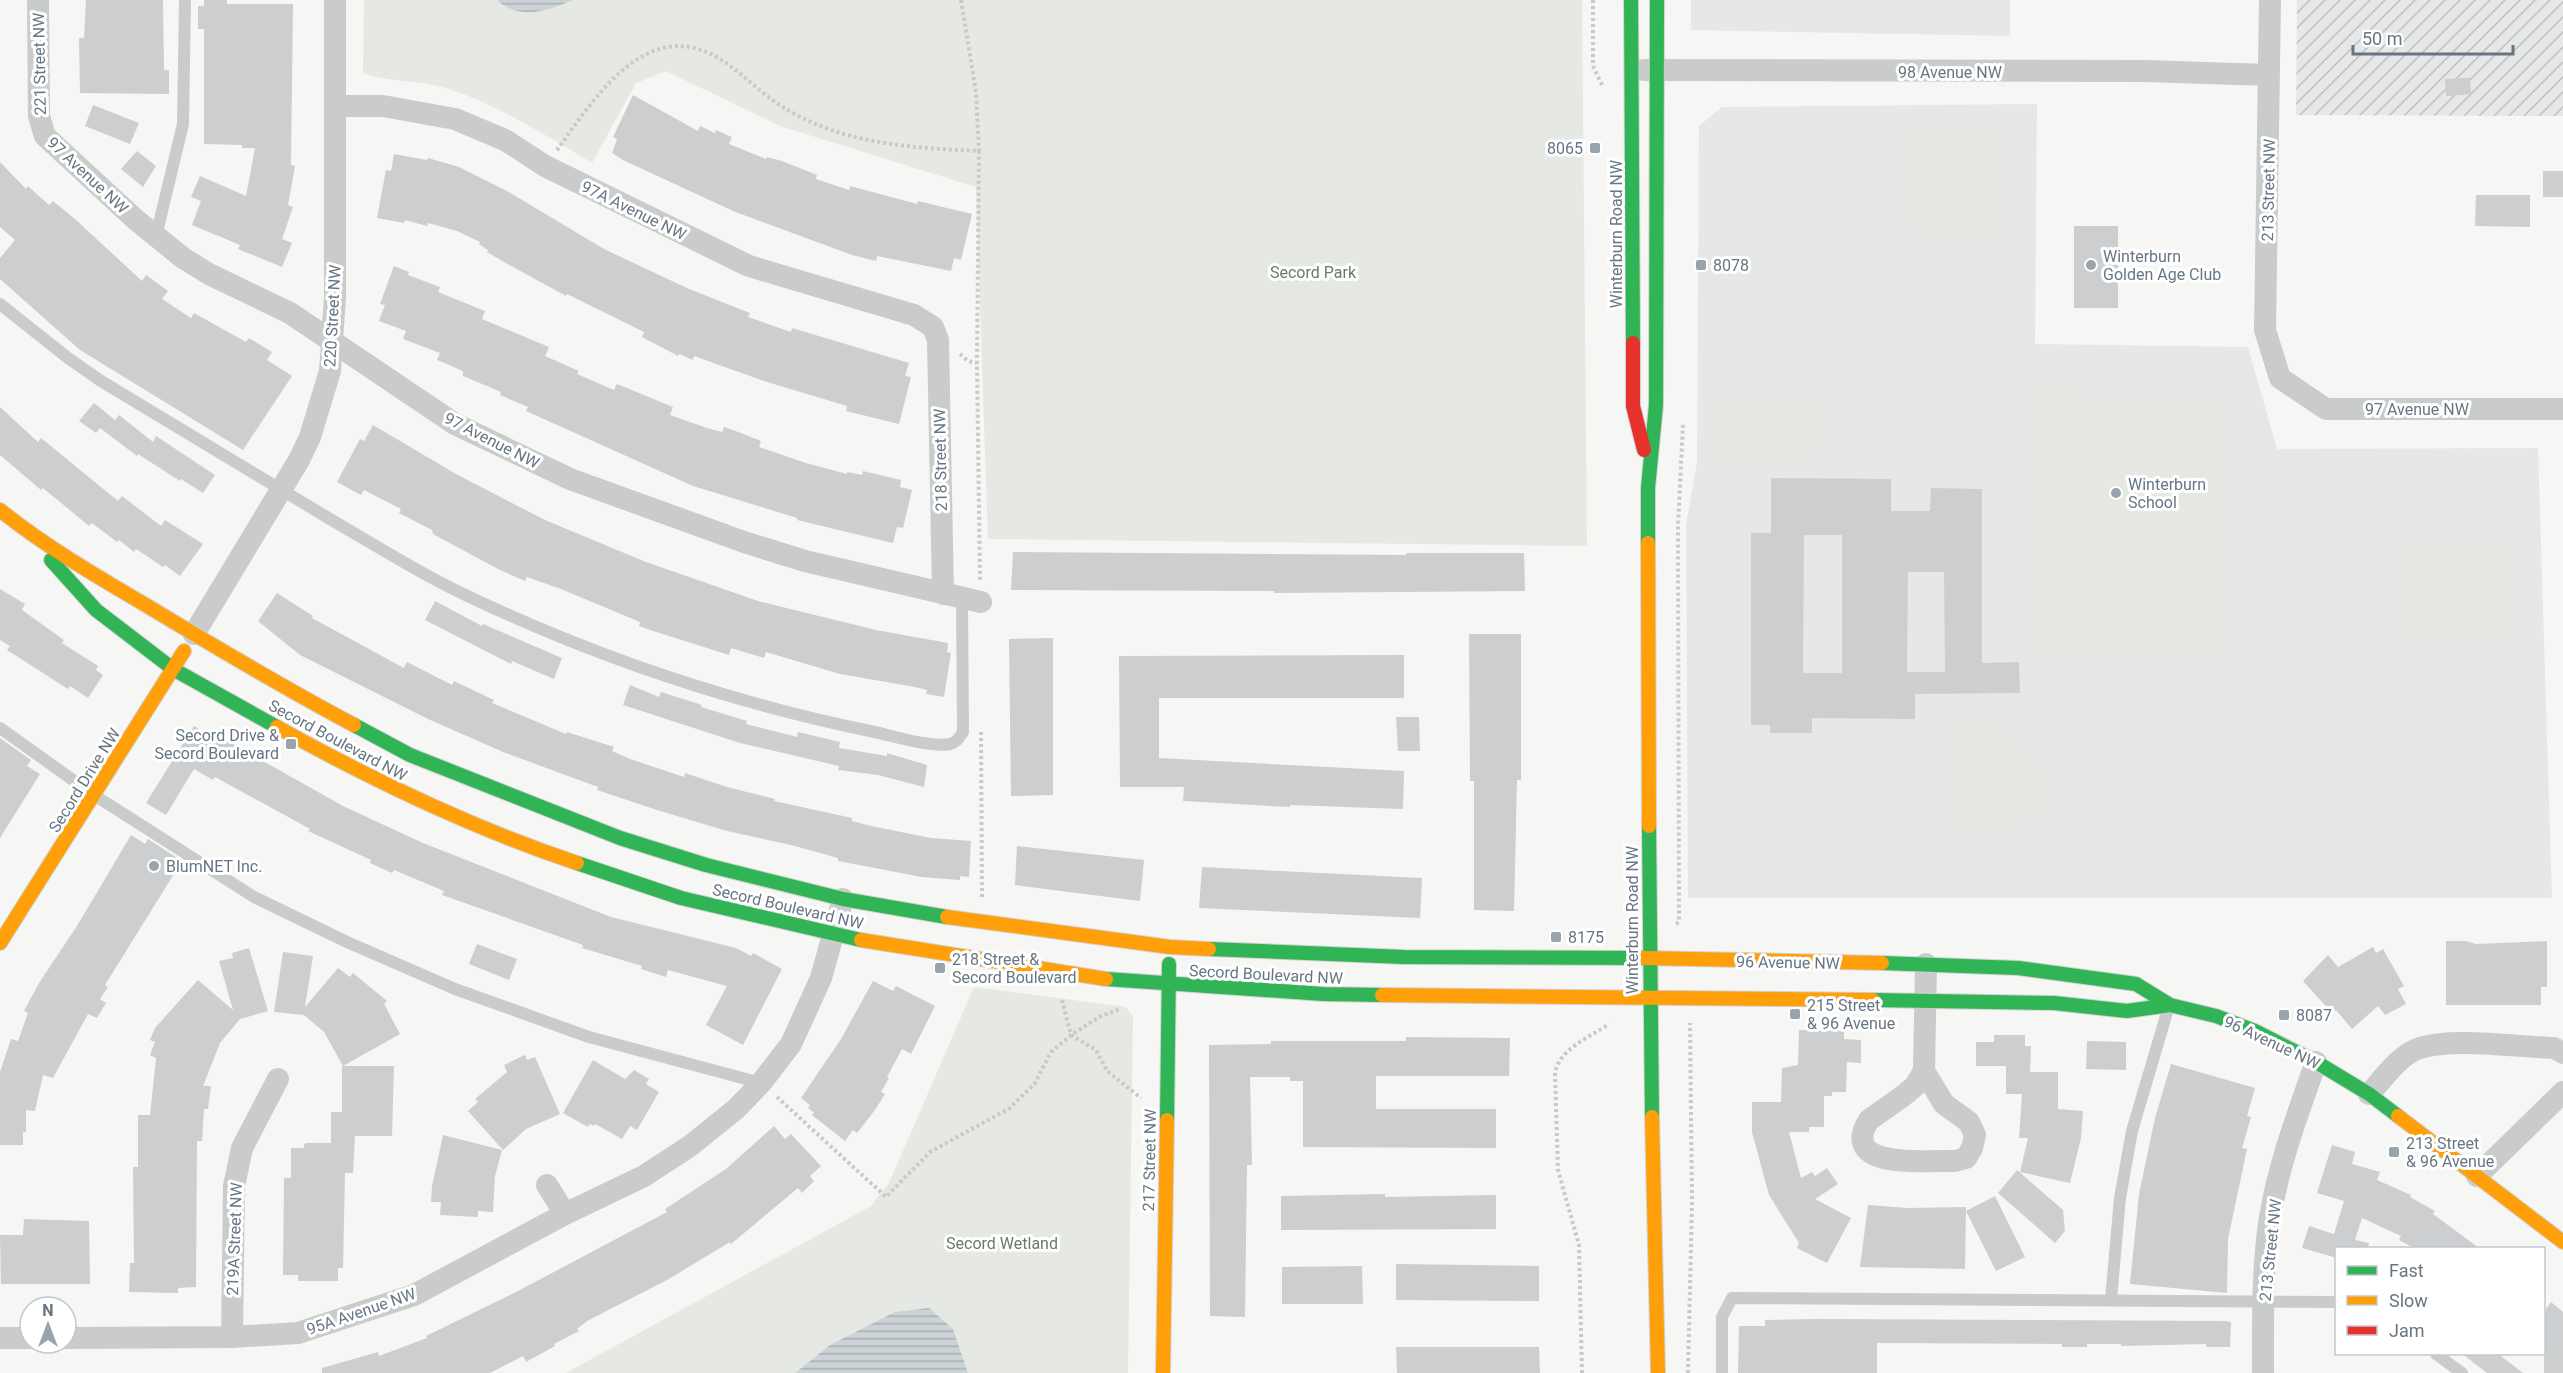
<svg xmlns="http://www.w3.org/2000/svg" width="2563" height="1373" font-family="Roboto,sans-serif">
<style>
.built{fill:#e6e7e7}
.industrial{fill:url(#industrial-furrows)}
.park{fill:#e6e8e3}
.water{fill:url(#water-rules)}
.building{fill:#cdcecf;fill-rule:evenodd}
.lines{fill:none;stroke-linecap:round;stroke-linejoin:round}
.fast-casing{stroke:#d2d2d3;stroke-width:16}
.slow-casing{stroke:#d2d2d3;stroke-width:16}
.jam-casing{stroke:#d2d2d3;stroke-width:16}
.path{stroke:#c8c9ca;stroke-width:4;stroke-dasharray:3 3;stroke-linecap:butt}
.lane{stroke:#cacccc;stroke-width:12}
.street{stroke:#cacccc;stroke-width:22}
.fast{stroke:#30b455;stroke-width:14}
.slow{stroke:#ff9f0a;stroke-width:14}
.jam{stroke:#e5322d;stroke-width:14}
.poi-dot{fill:#99a3ab;stroke:#fff;stroke-width:2}
.labels{text-anchor:middle;stroke-width:6;stroke-linejoin:round;paint-order:stroke}
.street-label{font-size:16px;fill:#677683;stroke:#fff}
.poi-label{font-size:16px;fill:#677683;stroke:#fff;text-anchor:start}
.park-label{font-size:16px;fill:#697b66;stroke:#fff}
</style>
<defs>
<pattern id="industrial-furrows" width="10" height="10" patternUnits="userSpaceOnUse" patternTransform="scale(1.5)"><rect width="10" height="10" fill="#e6e7e7"/><path d="M-1 1l2-2M0 10L10 0M9 11l2-2" fill="none" stroke="#bec0c1"/></pattern>
<pattern id="water-rules" width="6" height="5" patternUnits="userSpaceOnUse" patternTransform="scale(1.5)"><rect width="6" height="5" fill="#ccd3d6"/><path d="M0 2.5h6" fill="none" stroke="#a9b0b3"/></pattern>
</defs>
<rect width="100%" height="100%" fill="#f6f6f5"/>
<path class="built" d="M1691,0H2010V36L1691,30Z
M2037,104L2035,344L2248,347L2277,449L2538,448L2552,898H1688L1686,524L1697,462L1699,126L1722,107Z"/>
<path class="industrial" d="M2297,0H2563V116L2296,115Z"/>
<path class="park" d="M364,0H1582L1587,546L988,539L976,187L780,126L666,71L636,83L592,163C546,136 501,106 449,89C422,80 391,83 363,73Z
M1901,133L1995,134L2008,147L2007,239L1937,241L1908,233L1900,206Z
M2030,391L2221,392L2222,656H2030Z
M1820,396V457L1709,458L1708,397Z
M2500,539L2514,555L2516,646H2429L2411,640L2403,626L2396,541Z
M2005,725L2014,749L2035,746L2057,813L1955,838L1945,726Z
M974,987L1126,1007L1133,1017L1128,1373H566L871,1206L889,1183Z"/>
<path class="water" d="M497,0H573C547,11 520,21 497,0Z
M929,1308L953,1329L968,1373H795L830,1345L895,1312Z"/>
<path class="building" d="M86,0H163L164,70H169V94L80,93L79,38H84Z
M204,0H227V4H293L291,165L295,166L288,205L293,207L282,239L292,243L282,267L238,249L240,245L192,225L201,201L191,197L200,176L246,196L255,148H242V145L204,144V29H198V6H204Z
M2470,78L2471,94L2446,96L2445,79Z
M633,95L698,131L700,126L715,133L716,130L732,137L729,144L766,159L767,157L782,161L817,175L816,179L849,190L850,186L917,204L918,201L972,214L961,260L954,258L951,271L877,256L876,261L852,255L733,211L623,160L612,153L617,139L613,137Z
M93,105L139,123L130,144L85,126Z
M137,151L156,166L143,187L121,169Z
M394,154L427,160L428,158L459,167L507,191L604,249L689,289L750,313L748,317L791,332L792,328L909,363L905,376L911,377L899,424L846,411L847,406L767,382L694,356L693,360L679,354L678,356L642,337L644,332L567,294L566,296L504,262L487,252L488,250L479,244L480,242L457,231L428,223L427,226L405,220L404,223L377,218L386,170L391,171Z
M0,162L26,189L28,186L49,205L53,201L76,220L142,281L146,275L168,291L162,299L191,318L194,313L246,342L249,338L272,352L267,360L292,376L243,450L80,350L0,279V258L15,240L0,227Z
M2543,171H2563V197H2543Z
M2476,195H2530V227L2475,226Z
M2074,226H2118V308H2074Z
M394,266L409,272L408,275L440,287L438,292L485,311L482,319L549,347L545,356L579,371L577,374L614,390L617,384L673,407L670,415L707,428L722,432L724,427L741,433L761,441L759,447L806,463L847,474V472L862,475L863,471L901,480L900,487L912,490L903,528L897,527L893,543L797,520V518L693,486L526,411L528,407L500,395L501,392L463,376V371L437,360L440,353L403,339L406,331L379,321L385,305L380,304Z
M94,403L115,420L119,415L153,442L156,436L215,475L203,493L181,479L180,481L138,454L137,456L100,428L96,433L79,421Z
M0,407L38,442L41,438L118,501L122,496L161,526L165,520L203,544L180,576L165,565L163,567L136,549L134,552L119,540L117,542L92,523L89,526L43,488L41,490L0,455Z
M373,425L456,474L545,520L646,562L758,601L876,630L948,643L947,652L951,653L944,697L926,694L927,690L915,687L840,674L766,652L764,658L731,648L729,655L650,630L639,626L640,622L561,589L527,577L525,581L498,569L433,534L432,530L399,513L401,509L364,490L361,495L337,482L360,439L364,441Z
M1771,478L1891,479V511H1930L1931,488L1982,489V663L2019,662L2020,693L1915,694V719L1812,718V733H1770V725H1751V533H1771ZM1804,535H1842V673H1803ZM1908,572H1944L1945,672H1907Z
M1013,552L1406,555V553H1524L1525,591L1274,593V591L1011,590Z
M0,589L25,604L22,610L64,640L62,643L98,666L96,670L103,675L88,698L70,686L68,689L7,650L10,646L0,640Z
M277,593L313,616L312,618L404,668L407,662L452,685L454,681L494,700L492,703L566,734L567,732L614,747L612,751L630,759L684,777L685,773L727,787L775,799L774,801L852,818V821L871,826L931,838L971,841L969,877L960,876V880L922,877L838,861V858L791,845L727,831L657,810L597,790L598,787L503,752L428,719L300,655L258,621Z
M435,601L482,626L483,624L562,658L554,679L512,661L511,664L425,620Z
M1469,634H1521V780H1517L1514,911L1474,910V781H1470Z
M1053,638V795L1011,796L1009,639Z
M1404,655V698H1159V758L1404,771L1403,809L1290,805V807L1183,801L1184,787H1120L1119,656Z
M630,685L659,697L661,692L702,705L701,707L747,721L746,724L797,737L798,732L840,742L839,748L887,756V753L927,765L924,787L878,775L838,770L839,766L740,743L623,705Z
M1396,717H1419L1420,751H1398Z
M194,726L206,733L208,730L343,806L423,843L611,917L736,948L751,956L753,953L782,969L743,1045L706,1025L727,986L668,970L666,977L641,969L642,966L582,948L583,945L442,895L444,891L394,870L392,873L370,863L371,860L308,831L310,829L215,777L213,780L194,769L166,815L146,803Z
M0,738L31,760L27,766L40,774L0,838Z
M131,835L145,844L148,839L182,861L105,985L108,987L100,999L106,1003L97,1018L88,1014L53,1078L43,1075L35,1111L26,1110V1132H23V1145H0V1072L11,1039L18,1041L28,1013L24,1011L39,983L77,926Z
M1017,846L1144,860L1140,901L1015,885Z
M1202,867L1422,878L1420,918L1199,908Z
M2446,941H2466L2476,944L2547,941V987H2541V1005H2446Z
M477,944L517,959L509,980L469,964Z
M2373,947L2376,953L2383,949L2404,986L2398,989L2406,1004L2385,1015L2378,1006L2352,1029L2336,1010L2332,1013L2303,981L2328,955L2338,967Z
M249,948L268,1011L240,1019L220,1043L203,1086H211L208,1109H204L202,1141H197L196,1287L178,1288V1293L129,1292L130,1263H134L133,1167H138V1115H150L156,1058L150,1055L155,1042L150,1040L155,1028L198,980L233,1010L219,961L233,958L232,953Z
M283,952L313,956L305,1007L338,968L350,977L353,973L387,1001L384,1004L400,1034L343,1066L324,1032L304,1015L274,1012Z
M873,981L893,991L896,986L935,1006L911,1054L902,1049L887,1077L889,1078L881,1092L885,1094L875,1110L857,1133L853,1130L845,1141L812,1115L814,1113L808,1108L810,1105L801,1098L841,1039Z
M1799,1030L1844,1031V1039L1861,1040V1063L1847,1062L1846,1092H1832V1096H1824V1127H1809V1132H1789L1801,1178L1812,1172L1815,1176L1827,1168L1838,1184L1815,1199L1851,1218L1827,1263L1797,1248L1799,1243L1769,1195L1752,1132V1102H1781L1782,1068L1798,1065Z
M1994,1035H2025V1046H2031L2030,1072H2058V1109L2083,1111L2081,1138L2070,1183L2020,1172L2028,1138H2019L2022,1094H2006V1066H1976V1042H1994Z
M1406,1037L1510,1038L1509,1076H1376V1109H1496V1148L1303,1147V1081H1290V1077H1250L1252,1165H1247L1245,1317L1210,1316L1209,1045L1271,1044V1041H1406Z
M2087,1041L2126,1042V1070L2086,1069Z
M525,1055L527,1060L535,1057L560,1114L526,1129L503,1150L468,1111L478,1102L475,1099L507,1072L504,1065Z
M593,1060L625,1079L634,1070L649,1079L646,1084L659,1092L637,1130L630,1126L622,1139L595,1124L594,1126L590,1124L588,1127L563,1113Z
M2171,1064L2255,1088L2247,1116L2251,1117L2242,1148L2247,1149L2228,1239L2227,1293L2130,1284L2139,1194L2155,1118Z
M342,1066H394L392,1136H355L353,1173H345L343,1268H338V1281H298V1275H283L284,1178H291V1148H304V1144L307,1143H331V1112H342Z
M774,1126L785,1139L791,1134L821,1166L810,1176L814,1181L802,1193L798,1188L731,1244L730,1242L667,1280L587,1321L577,1329L579,1331L554,1344L555,1346L526,1362L523,1356L490,1373H322V1368L378,1352L379,1356L427,1338L426,1336L518,1291L667,1212L665,1209L726,1169Z
M443,1135L502,1150L495,1176L493,1212L478,1211V1217L440,1215L441,1202H431L432,1186Z
M2332,1145L2355,1152L2352,1164L2380,1172L2377,1180L2411,1195L2410,1197L2435,1211L2433,1214L2479,1248H2414L2399,1240L2401,1236L2362,1218L2355,1240L2369,1243L2368,1248H2337V1258L2302,1248L2309,1226L2334,1234L2344,1201L2317,1193Z
M2017,1170L2063,1210L2065,1231L2055,1243L1998,1193Z
M1385,1194V1197L1496,1195V1229L1281,1230V1196Z
M1995,1196L2025,1257L1996,1271L1966,1211Z
M1868,1205L1908,1208L1966,1207L1965,1269L1860,1267Z
M24,1219L89,1221L90,1284H1L0,1235H23Z
M1396,1264L1539,1266V1301L1396,1300Z
M1362,1266L1363,1304H1282V1267Z
M2551,1302L2563,1312V1373H2544V1312Z
M1816,1319L2225,1321L2231,1322L2230,1347H2206V1344L2121,1346V1344H2087V1347H2062V1344L1877,1343V1373H1738L1739,1326H1765V1320Z
M1396,1347H1539L1540,1373H1397Z
M2461,1353H2497L2523,1373H2487Z"/>
<g class="lines">
<g class="fast-casing">
<path id="fast" d="M1631,0L1633,343
M1648,543V488L1656,405L1657,0
M51,560L96,610L173,669L277,727
M354,725L410,755L620,838L706,865L843,899L947,917
M1649,826L1652,1117
M577,863L681,898L861,940
M1209,949L1404,957L1643,958
M1882,963L2018,968L2136,984L2170,1005L2216,1016L2255,1031L2316,1062L2369,1094L2398,1116
M1106,979L1323,994L1382,995
M1873,1000L2054,1003L2127,1011L2170,1005
M1167,1120L1169,964"/>
</g>
<g class="slow-casing">
<path id="slow" d="M0,510C46,547 98,577 149,607C217,648 284,688 354,725
M1648,543L1649,826
M277,727C374,781 472,828 577,863
M947,917L1170,947L1209,949
M861,940L1106,979
M0,943L184,651
M1643,958L1882,963
M1382,995L1873,1000
M2398,1116L2563,1242
M1652,1117L1658,1373
M1163,1373L1167,1120"/>
</g>
<g class="jam-casing">
<path id="jam" d="M1633,343V406L1644,450"/>
</g>
<path class="path" d="M961,0L976,92L979,151
M1593,0V66L1603,87
M557,150C593,101 646,13 720,59C745,75 766,99 793,113C851,145 915,148 979,151L977,363L980,580
M960,354L968,361L977,363
M981,732L982,898
M1676,924L1679,922L1678,527L1683,424
M1062,1000L1071,1035L1096,1050L1107,1071L1141,1098
M777,1097L886,1197L930,1152L1010,1108L1035,1083L1051,1052L1071,1035L1099,1017L1120,1009
M1582,1373L1579,1245L1558,1170L1555,1073C1559,1049 1590,1037 1609,1024
M1688,1373L1692,1203L1690,1023"/>
<path class="lane" d="M156,236L183,124L185,0
M0,304L68,358L101,381C178,427 254,474 330,519C378,547 426,577 476,600C602,659 734,703 870,731C890,735 930,748 950,744C957,742 959,738 963,732L962,598
M0,728L94,795L254,897L347,942L455,989L589,1037L761,1083
M2111,1299L2120,1198L2132,1131L2168,1009
M2436,1354L2462,1373
M1722,1373V1317L1732,1298L2336,1302"/>
<path class="street" d="M38,0L39,116L45,136L135,219L183,258L209,274L290,313L455,424L570,479L744,542L805,561L981,602
M2270,0L2265,330L2280,378L2326,409H2563
M1644,70L2144,71L2269,75
M335,106H383L455,119L505,140L545,166L749,266L914,315L933,327L938,340L943,594
M194,634L299,460L310,437L330,371L335,297V0
M1924,1071L1915,1086L1903,1096L1869,1120C1837,1171 1930,1160 1955,1161L1966,1158L1972,1148L1975,1135L1969,1122L1944,1104L1924,1071L1926,964
M2369,1094C2383,1079 2400,1054 2420,1048C2453,1037 2518,1047 2554,1048L2563,1053
M2477,1176L2563,1092
M547,1185L565,1214
M232,1337L234,1186L242,1148L278,1079
M0,1338H30
M66,1338L232,1337L298,1333L414,1295L565,1214L644,1176L690,1146L736,1109L761,1083L791,1044L821,978L843,899
M2263,1373C2263,1321 2262,1268 2270,1217C2279,1163 2298,1113 2316,1062"/>
<use href="#fast" class="fast"/>
<use href="#slow" class="slow"/>
<use href="#jam" class="jam"/>
</g>
<g class="poi-dot">
<rect x="1589" y="142" width="12" height="12" rx="3"/>
<rect x="1695" y="259" width="12" height="12" rx="3"/>
<circle cx="2091" cy="265" r="6"/>
<circle cx="2116" cy="493" r="6"/>
<rect x="285" y="738" width="12" height="12" rx="3"/>
<circle cx="154" cy="866" r="6"/>
<rect x="1550" y="931" width="12" height="12" rx="3"/>
<rect x="934" y="962" width="12" height="12" rx="3"/>
<rect x="1789" y="1008" width="12" height="12" rx="3"/>
<rect x="2278" y="1009" width="12" height="12" rx="3"/>
<rect x="2388" y="1146" width="12" height="12" rx="3"/>
</g>
<g class="labels">
<g class="street-label">
<text transform="translate(39 64) rotate(-91)" y="6">221 Street NW</text>
<text x="1950" y="78">98 Avenue NW</text>
<text transform="translate(88 175) rotate(43)" y="6">97 Avenue NW</text>
<text transform="translate(2268 190) rotate(-89)" y="6">213 Street NW</text>
<text transform="translate(634 210) rotate(26)" y="6">97A Avenue NW</text>
<text transform="translate(1616 234) rotate(-90)" y="6">Winterburn Road NW</text>
<text transform="translate(332 316) rotate(-87)" y="6">220 Street NW</text>
<text x="2417" y="415">97 Avenue NW</text>
<text transform="translate(492 440) rotate(27)" y="6">97 Avenue NW</text>
<text transform="translate(940 460) rotate(-91)" y="6">218 Street NW</text>
<text transform="translate(338 740) rotate(28)" y="6">Secord Boulevard NW</text>
<text transform="translate(84 780) rotate(-58)" y="6">Secord Drive NW</text>
<text transform="translate(788 906) rotate(13)" y="6">Secord Boulevard NW</text>
<text transform="translate(1632 920) rotate(-90)" y="6">Winterburn Road NW</text>
<text transform="translate(1788 962) rotate(1)" y="6">96 Avenue NW</text>
<text transform="translate(1266 974) rotate(3)" y="6">Secord Boulevard NW</text>
<text transform="translate(2272 1042) rotate(25)" y="6">96 Avenue NW</text>
<text transform="translate(1149 1160) rotate(-89)" y="6">217 Street NW</text>
<text transform="translate(234 1239) rotate(-88)" y="6">219A Street NW</text>
<text transform="translate(2270 1250) rotate(-84)" y="6">213 Street NW</text>
<text transform="translate(361 1311) rotate(-19)" y="6">95A Avenue NW</text>
</g>
<g class="poi-label">
<text x="1583" y="154" text-anchor="end">8065</text>
<text x="2103" y="262">Winterburn<tspan x="2103" dy="18">Golden Age Club</tspan></text>
<text x="1713" y="271">8078</text>
<text x="2128" y="490">Winterburn<tspan x="2128" dy="18">School</tspan></text>
<text x="279" y="741" text-anchor="end">Secord Drive &amp;<tspan x="279" dy="18">Secord Boulevard</tspan></text>
<text x="166" y="872">BlumNET Inc.</text>
<text x="1568" y="943">8175</text>
<text x="952" y="965">218 Street &amp;<tspan x="952" dy="18">Secord Boulevard</tspan></text>
<text x="1807" y="1011">215 Street<tspan x="1807" dy="18">&amp; 96 Avenue</tspan></text>
<text x="2296" y="1021">8087</text>
<text x="2406" y="1149">213 Street<tspan x="2406" dy="18">&amp; 96 Avenue</tspan></text>
</g>
<g class="park-label">
<text x="1313" y="278">Secord Park</text>
<text x="1002" y="1249">Secord Wetland</text>
</g>
</g>
<rect x="2335" y="1247" width="210" height="108" fill="#ffffff" stroke="#c2c8cd" stroke-width="1.5"/>
<rect x="2347" y="1266" width="30" height="9" fill="#30b455" stroke="#c2c8cd" stroke-width="1.5"/>
<text x="2389" y="1277" font-size="18" fill="#677683">Fast</text>
<rect x="2347" y="1296" width="30" height="9" fill="#ff9f0a" stroke="#c2c8cd" stroke-width="1.5"/>
<text x="2389" y="1307" font-size="18" fill="#677683">Slow</text>
<rect x="2347" y="1326" width="30" height="9" fill="#e5322d" stroke="#c2c8cd" stroke-width="1.5"/>
<text x="2389" y="1337" font-size="18" fill="#677683">Jam</text>
<g transform="translate(48 1325)"><circle r="28" fill="#ffffff" stroke="#c2c8cd" stroke-width="1.5"/>
<path d="M0-4.5L10 22L0 15L-10 22Z" fill="#99a3ab"/>
<text y="-9" font-size="16" font-weight="bold" text-anchor="middle" fill="#677683">N</text>
</g>
<path d="M2353 45v9h160v-9" fill="none" stroke="#677683" stroke-width="3"/>
<text x="2362" y="45" font-size="18" fill="#677683" stroke="#ffffff" stroke-width="4.5" paint-order="stroke">50 m</text>
</svg>
